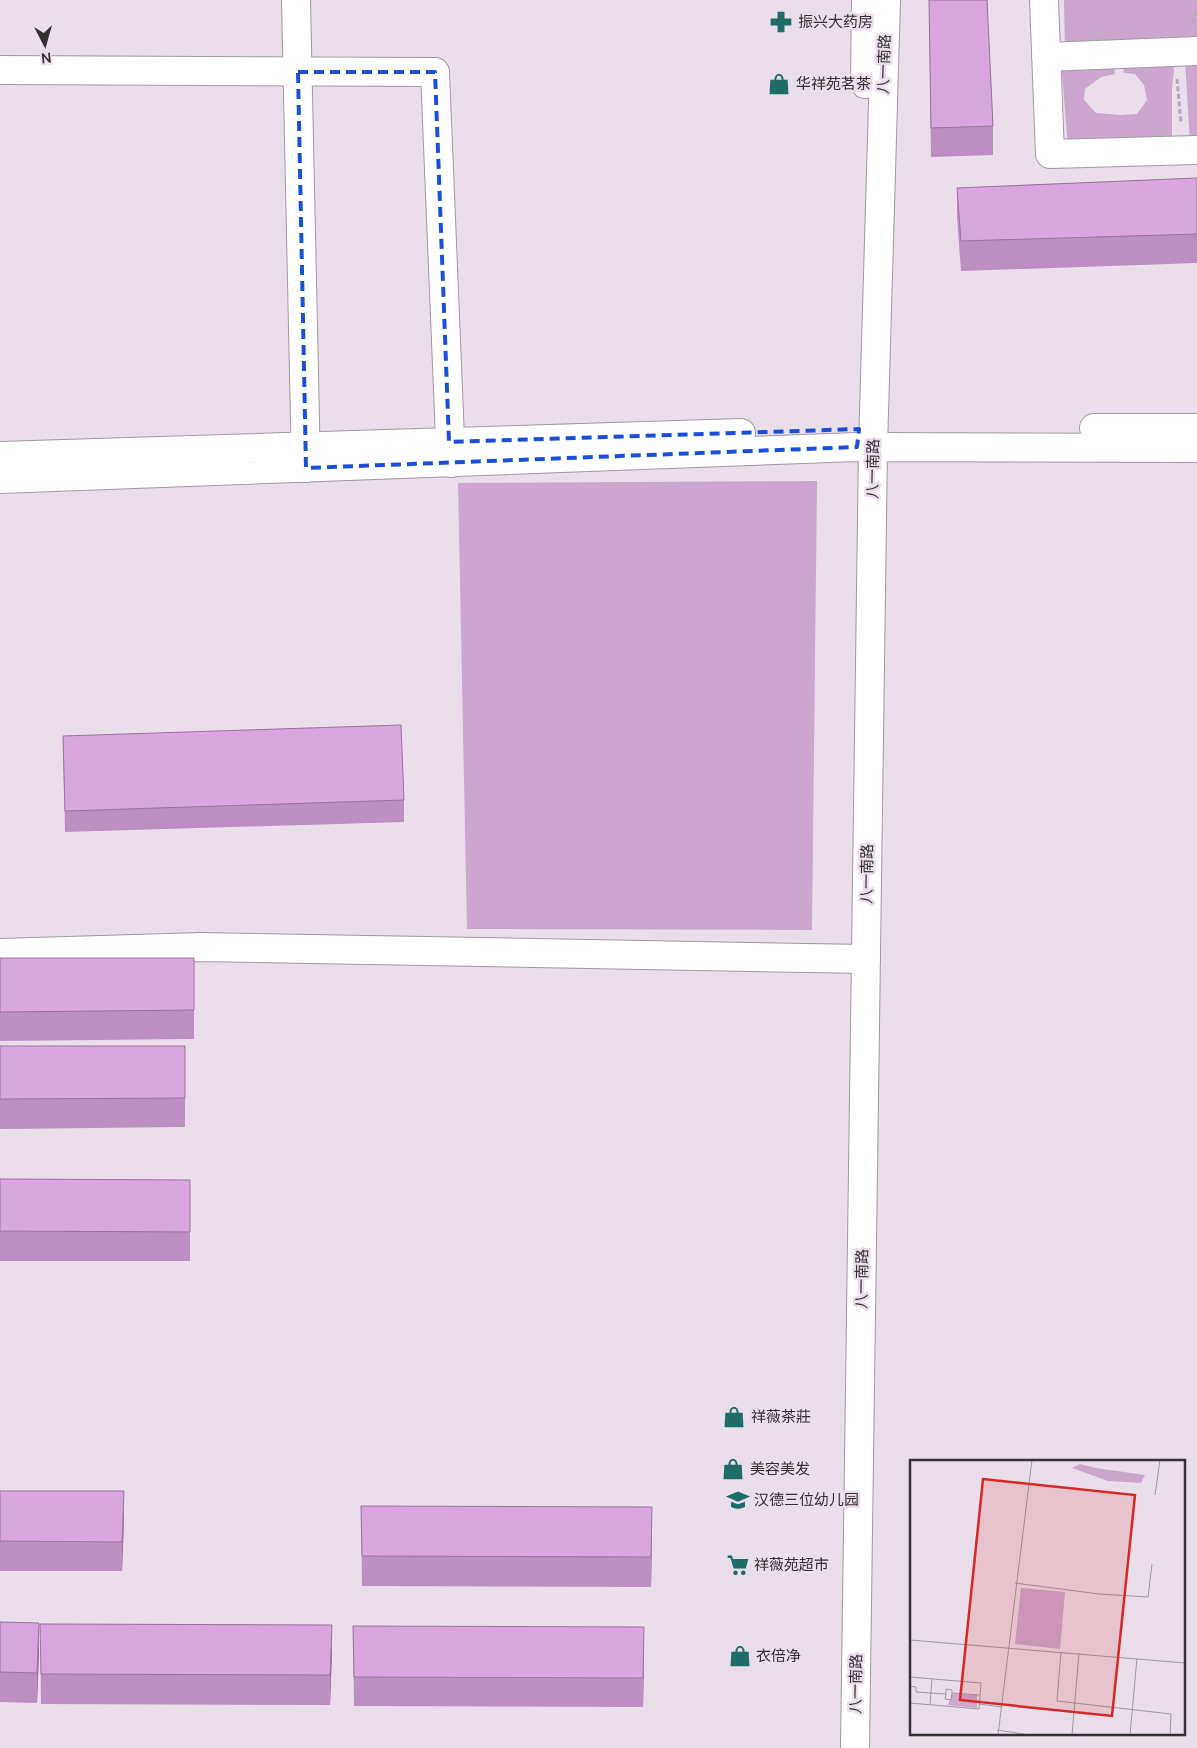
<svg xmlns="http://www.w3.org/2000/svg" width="1197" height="1748" font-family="Manrope,'Noto Sans SC',sans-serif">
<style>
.green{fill:#cba7ce}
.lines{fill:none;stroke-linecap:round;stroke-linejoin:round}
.minor-casing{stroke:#a298a3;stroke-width:30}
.major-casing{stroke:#a298a3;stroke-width:30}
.path{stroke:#b3aab3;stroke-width:3;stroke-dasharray:5 2.5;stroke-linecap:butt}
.minor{stroke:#fff;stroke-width:28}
.major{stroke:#fff;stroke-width:28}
.wall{fill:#bb8fbf}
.shaded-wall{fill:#99749b}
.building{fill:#daa6de;stroke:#99749b}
.marked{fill:none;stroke:#1d4ed8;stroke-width:4;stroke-dasharray:10 6;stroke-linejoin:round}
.labels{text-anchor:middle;stroke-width:5;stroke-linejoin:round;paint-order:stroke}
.poi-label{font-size:15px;fill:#343034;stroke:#e9deea;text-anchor:start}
.street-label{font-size:15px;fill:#343034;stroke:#e9deea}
.inset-road{fill:none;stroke:#a198a1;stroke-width:1}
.view{fill:#d62828;fill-opacity:0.15;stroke:#d62828;stroke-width:2.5}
.inset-edge{fill:none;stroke:#343034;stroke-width:2.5}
</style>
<rect width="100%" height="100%" fill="#e9deea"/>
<path class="green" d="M1064,0H1197V43L1065,51Z
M1175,59L1172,89V141L1068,147L1061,62L1113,61L1115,74L1101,77L1085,89L1084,100L1096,113L1121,115L1137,114L1147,100L1144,85L1135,74L1124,73L1122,60Z
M1185,61H1197V143H1190Z
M817,481L812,930L467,929L458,483Z"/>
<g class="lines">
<g class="minor-casing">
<path id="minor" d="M296,0L306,468
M1044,0L1050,154L1197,150
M1046,57L1197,51
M0,70L435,72L451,463
M199,947L866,959
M0,953L202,947"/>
</g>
<g class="major-casing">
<path id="major" d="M865,84L866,0
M1094,428H1197
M0,456L741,433
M0,479L857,447L1197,448
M855,1748L873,447L886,0"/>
</g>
<path class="path" d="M1192,23L1197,13
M1177,79L1181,123"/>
<use href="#minor" class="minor"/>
<use href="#major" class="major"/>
</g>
<path class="wall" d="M929,0H987L993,126V155L931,157Z
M1197,178V263L961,271L957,217V188Z
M63,736L404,800V822L65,832Z
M0,958L194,1010V1039L0,1041Z
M0,1046H185V1127L0,1129Z
M0,1179L190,1180V1261H0Z
M0,1491L124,1521L122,1571H0Z
M361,1506L652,1536L651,1587L362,1586Z
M0,1622L39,1652L37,1703L0,1702Z
M40,1624L332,1654L330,1705L41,1704Z
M353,1626L644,1657L643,1707L354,1706Z"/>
<path class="shaded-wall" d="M124,1491V1521L122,1571V1542Z
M652,1507V1536L651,1587V1557Z
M39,1623V1652L37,1703V1673Z
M332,1625V1654L330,1705V1675Z
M644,1627V1657L643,1707V1678Z"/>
<path class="building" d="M929,0H987L993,126L931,128Z
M1197,178V234L961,241L957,188Z
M401,725L404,800L65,811L63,736Z
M0,958H194V1010L0,1012Z
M0,1046H185V1098L0,1099Z
M0,1179L190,1180V1232L0,1231Z
M0,1491H124L122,1542L0,1541Z
M361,1506L652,1507L651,1557L362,1556Z
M0,1622L39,1623L37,1673L0,1672Z
M40,1624L332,1625L330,1675L41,1674Z
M353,1626L644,1627L643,1678L354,1677Z"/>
<path class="marked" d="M298,72H435L449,442L859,429L857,447L306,468Z"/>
<defs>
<g id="pharmacy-bare" transform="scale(1.725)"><path d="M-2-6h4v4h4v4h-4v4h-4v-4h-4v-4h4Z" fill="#1f6b67" stroke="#e9deea" stroke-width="2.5" paint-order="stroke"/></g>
<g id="shop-bare" transform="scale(1.725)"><path d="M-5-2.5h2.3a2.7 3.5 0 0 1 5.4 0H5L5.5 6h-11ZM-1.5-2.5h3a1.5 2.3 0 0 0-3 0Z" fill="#1f6b67" stroke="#e9deea" stroke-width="2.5" paint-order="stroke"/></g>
<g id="school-bare" transform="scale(1.725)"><path d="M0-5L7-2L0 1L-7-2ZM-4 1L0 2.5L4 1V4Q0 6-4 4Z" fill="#1f6b67" stroke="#e9deea" stroke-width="2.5" paint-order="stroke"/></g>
<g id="supermarket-bare" transform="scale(1.725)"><path d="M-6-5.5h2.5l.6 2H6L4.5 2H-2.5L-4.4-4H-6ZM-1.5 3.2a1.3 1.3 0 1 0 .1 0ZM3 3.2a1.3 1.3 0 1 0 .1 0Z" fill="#1f6b67" stroke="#e9deea" stroke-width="2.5" paint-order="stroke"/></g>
</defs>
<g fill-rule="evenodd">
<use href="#pharmacy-bare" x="781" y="22"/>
<use href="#shop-bare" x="779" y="84"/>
<use href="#shop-bare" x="734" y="1417"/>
<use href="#shop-bare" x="733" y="1469"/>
<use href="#school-bare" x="738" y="1500"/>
<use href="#supermarket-bare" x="738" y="1565"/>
<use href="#shop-bare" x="740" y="1656"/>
</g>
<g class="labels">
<g class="poi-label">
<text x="798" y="27">振兴大药房</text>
<text x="796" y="89">华祥苑茗茶</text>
<text x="751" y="1422">祥薇茶莊</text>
<text x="750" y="1474">美容美发</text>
<text x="754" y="1505">汉德三位幼儿园</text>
<text x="754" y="1570">祥薇苑超市</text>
<text x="756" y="1661">衣倍净</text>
</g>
<g class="street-label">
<text transform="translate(884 64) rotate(-88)" y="5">八一南路</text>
<text transform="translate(873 469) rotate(-89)" y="5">八一南路</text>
<text transform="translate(867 874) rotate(-89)" y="5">八一南路</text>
<text transform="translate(862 1279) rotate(-89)" y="5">八一南路</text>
<text transform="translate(856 1684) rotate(-89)" y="5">八一南路</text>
</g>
</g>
<g transform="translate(910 1460)">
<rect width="275" height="275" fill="#e9deea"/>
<path d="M170,4L186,8L235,15L231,23L198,21L162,8ZM111,128L155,132L150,189L105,184ZM42,234L67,235V248L38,245Z" fill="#cba7ce"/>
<path class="inset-road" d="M245,35L250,0M105,123L189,134M189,134L238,137L242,104M0,180L275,203M151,192L147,241L261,254L260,275M0,217L71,223L69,249L0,243M0,230V226L6,227V232M6,232L36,234V229L42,230V233L70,235M36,234L35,239L41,240L42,233M69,244L92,247M20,245L22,219M87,270L120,275M88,275L122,0M162,275L169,193M220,275L227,198"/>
<path class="view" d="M73,19L225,35L202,256L50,240Z"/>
<rect width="275" height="275" class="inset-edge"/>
</g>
<g transform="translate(45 45) rotate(174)" stroke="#e9deea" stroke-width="4" paint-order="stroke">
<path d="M0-4L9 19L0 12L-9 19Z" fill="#343034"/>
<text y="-8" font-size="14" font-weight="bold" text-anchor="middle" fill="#343034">N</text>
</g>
</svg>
